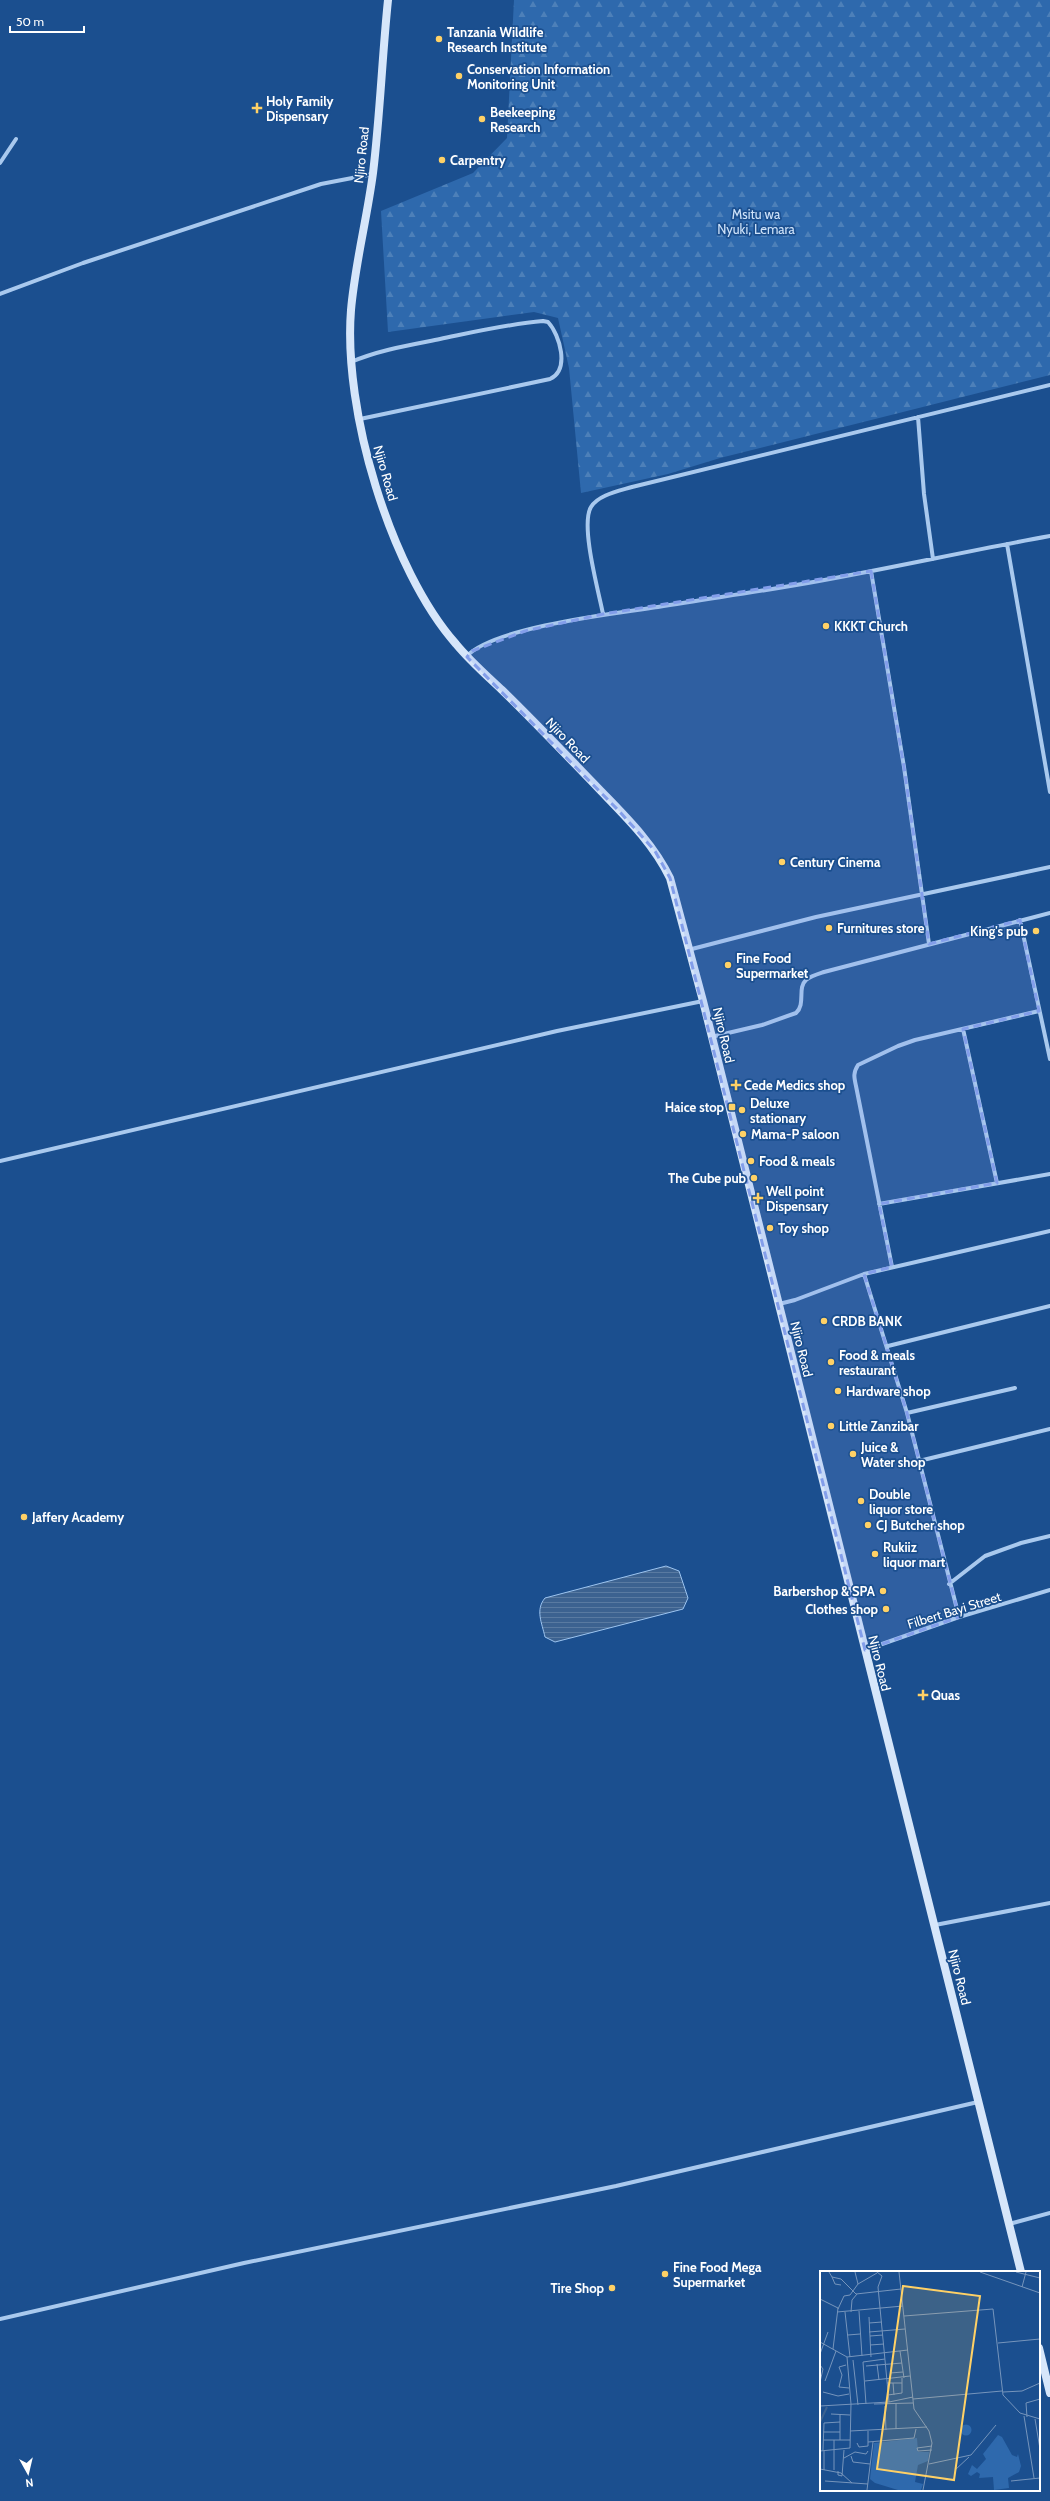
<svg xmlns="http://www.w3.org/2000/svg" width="1050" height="2501" font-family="Cabin,sans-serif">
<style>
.forest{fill:url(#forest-firs)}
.water{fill:url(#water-rules);stroke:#9cc4f0}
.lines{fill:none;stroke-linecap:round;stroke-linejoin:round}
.street{stroke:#a9c9ee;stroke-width:4}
.secondary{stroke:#d6e6fa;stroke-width:8}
.marked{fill:#839eea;fill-opacity:0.2;stroke:#839eea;stroke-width:3;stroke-dasharray:8 5;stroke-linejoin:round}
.poi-dot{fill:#ffd166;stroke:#1b4f8f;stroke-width:1.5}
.labels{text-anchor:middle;stroke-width:3.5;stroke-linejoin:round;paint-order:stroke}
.poi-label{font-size:13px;font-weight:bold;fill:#fff;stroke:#1b4f8f;text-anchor:start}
.street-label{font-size:13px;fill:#fff;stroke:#1b4f8f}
.park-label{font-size:13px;fill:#cfe3fa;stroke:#1b4f8f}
.inset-river{fill:none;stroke:#3c6290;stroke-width:2}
.inset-road{fill:none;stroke:#7695bc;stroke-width:1}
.view{fill:#ffd166;fill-opacity:0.15;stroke:#ffd166;stroke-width:2}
.inset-edge{fill:none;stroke:#fff;stroke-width:2}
</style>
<defs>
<pattern id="forest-firs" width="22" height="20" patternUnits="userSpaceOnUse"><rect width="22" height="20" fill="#2e69ad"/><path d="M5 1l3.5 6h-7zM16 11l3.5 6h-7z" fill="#4d80b9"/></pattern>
<pattern id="water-rules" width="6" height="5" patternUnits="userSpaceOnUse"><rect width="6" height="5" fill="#3c6290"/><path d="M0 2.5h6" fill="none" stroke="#597aa1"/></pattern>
</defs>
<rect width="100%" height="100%" fill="#1b4f8f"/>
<path class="forest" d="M514,0H1050V375L720,458L668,474L581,493L569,368L558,318L534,312L388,332L381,211L473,173L507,138Z"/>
<path class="water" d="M666,1566L679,1571L688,1598L683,1609L555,1642L545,1637C542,1623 535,1610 545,1598Z"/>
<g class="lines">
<path class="street" d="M0,163L16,139
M0,294L83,263L321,184L373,174
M351,362C379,350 410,345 440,339C474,332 508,324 543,321L548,322C560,335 570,370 550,379L360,419
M918,417L924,494L933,559
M1007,544L1050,792
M871,571L904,767L929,944
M603,614C599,593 580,525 591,507C598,495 619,491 632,487L1050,385
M467,656C494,627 617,613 658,607C712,598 765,591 819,581C896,567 973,550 1050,536
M1020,920L1050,1059
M688,950L816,917L1050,867
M963,1029L997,1183
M711,1037L762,1025L796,1013C806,1004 797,988 806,980C811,976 818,974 824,972L1050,913
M0,1161L557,1031L703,1001
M879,1204L1050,1174
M892,1267L856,1086C854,1077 853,1073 858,1065L898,1046L915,1040L1039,1011
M864,1274L907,1413L959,1617
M779,1304L795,1300L864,1274L1050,1231
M888,1346L1050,1306
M907,1413L1015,1388
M919,1461L1050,1429
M949,1584L985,1556L1021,1543L1050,1536
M865,1650L959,1617L1050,1590
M935,1925L1050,1903
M1009,2224L1050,2213
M0,2319L244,2263L616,2186L978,2102"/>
<path class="secondary" d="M388,0C382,58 380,116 373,173C367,219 355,264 351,310C343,410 390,569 456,644C470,661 486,675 502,690C535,722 567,756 599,789C626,817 653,843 670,878L703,1001L1021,2272
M1039,2348L1050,2393"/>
</g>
<path class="marked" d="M871,571L904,767L929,944L1020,920L1039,1011L963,1029L997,1183L879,1204L892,1267L864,1274L907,1413L959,1617L865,1650L670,878L655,851L620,812L467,657L472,651L525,631L603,614Z"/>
<g class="poi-dot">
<circle cx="439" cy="39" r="4"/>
<circle cx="459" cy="76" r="4"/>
<path d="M255 102h4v4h4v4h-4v4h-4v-4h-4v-4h4z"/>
<circle cx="482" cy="119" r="4"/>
<circle cx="442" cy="160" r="4"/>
<circle cx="826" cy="626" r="4"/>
<circle cx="782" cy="862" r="4"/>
<circle cx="829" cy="928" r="4"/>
<circle cx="1036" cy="931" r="4"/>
<circle cx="728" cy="965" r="4"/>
<path d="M734 1079h4v4h4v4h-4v4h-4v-4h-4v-4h4z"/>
<rect x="728" y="1103" width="8" height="8" rx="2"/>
<circle cx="742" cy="1110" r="4"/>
<circle cx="743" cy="1134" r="4"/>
<circle cx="751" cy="1161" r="4"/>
<circle cx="754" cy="1178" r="4"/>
<path d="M756 1192h4v4h4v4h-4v4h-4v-4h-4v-4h4z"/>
<circle cx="770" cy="1228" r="4"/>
<circle cx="824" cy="1321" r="4"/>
<circle cx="831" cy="1362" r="4"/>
<circle cx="838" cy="1391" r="4"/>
<circle cx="831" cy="1426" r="4"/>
<circle cx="853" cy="1454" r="4"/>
<circle cx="861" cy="1501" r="4"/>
<circle cx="24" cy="1517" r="4"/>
<circle cx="868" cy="1525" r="4"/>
<circle cx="875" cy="1554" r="4"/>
<circle cx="883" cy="1591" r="4"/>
<circle cx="886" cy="1609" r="4"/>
<path d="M921 1689h4v4h4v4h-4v4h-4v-4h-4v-4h4z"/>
<circle cx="665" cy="2274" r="4"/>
<circle cx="612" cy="2288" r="4"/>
</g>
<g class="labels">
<g class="poi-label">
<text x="447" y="37">Tanzania Wildlife<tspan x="447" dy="15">Research Institute</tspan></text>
<text x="467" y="74">Conservation Information<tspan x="467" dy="15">Monitoring Unit</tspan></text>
<text x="266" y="106">Holy Family<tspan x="266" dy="15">Dispensary</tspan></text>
<text x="490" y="117">Beekeeping<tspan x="490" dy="15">Research</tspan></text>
<text x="450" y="165">Carpentry</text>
<text x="834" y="631">KKKT Church</text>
<text x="790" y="867">Century Cinema</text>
<text x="837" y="933">Furnitures store</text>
<text x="1028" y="936" text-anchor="end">King's pub</text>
<text x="736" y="963">Fine Food<tspan x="736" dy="15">Supermarket</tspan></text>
<text x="744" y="1090">Cede Medics shop</text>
<text x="750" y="1108">Deluxe<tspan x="750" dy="15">stationary</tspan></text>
<text x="724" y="1112" text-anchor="end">Haice stop</text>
<text x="751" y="1139">Mama-P saloon</text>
<text x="759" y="1166">Food &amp; meals</text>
<text x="746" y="1183" text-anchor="end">The Cube pub</text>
<text x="766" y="1196">Well point<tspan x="766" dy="15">Dispensary</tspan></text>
<text x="778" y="1233">Toy shop</text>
<text x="832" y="1326">CRDB BANK</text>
<text x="839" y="1360">Food &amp; meals<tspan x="839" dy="15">restaurant</tspan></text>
<text x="846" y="1396">Hardware shop</text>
<text x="839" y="1431">Little Zanzibar</text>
<text x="861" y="1452">Juice &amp;<tspan x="861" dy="15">Water shop</tspan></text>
<text x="869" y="1499">Double<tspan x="869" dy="15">liquor store</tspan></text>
<text x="32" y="1522">Jaffery Academy</text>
<text x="876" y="1530">CJ Butcher shop</text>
<text x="883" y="1552">Rukiiz<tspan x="883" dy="15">liquor mart</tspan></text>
<text x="875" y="1596" text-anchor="end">Barbershop &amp; SPA</text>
<text x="878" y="1614" text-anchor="end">Clothes shop</text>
<text x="931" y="1700">Quas</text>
<text x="673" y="2272">Fine Food Mega<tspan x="673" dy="15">Supermarket</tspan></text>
<text x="604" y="2293" text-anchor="end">Tire Shop</text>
</g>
<g class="street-label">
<text transform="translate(361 155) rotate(-84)" y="5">Njiro Road</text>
<text transform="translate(386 473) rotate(74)" y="5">Njiro Road</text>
<text transform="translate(568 740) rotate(46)" y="5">Njiro Road</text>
<text transform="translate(724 1035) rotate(77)" y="5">Njiro Road</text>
<text transform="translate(802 1349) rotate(76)" y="5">Njiro Road</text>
<text transform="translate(954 1610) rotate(-17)" y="5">Filbert Bayi Street</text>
<text transform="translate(880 1663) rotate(76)" y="5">Njiro Road</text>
<text transform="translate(960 1977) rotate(76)" y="5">Njiro Road</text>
</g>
<g class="park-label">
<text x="756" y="219">Msitu wa<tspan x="756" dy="15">Nyuki, Lemara</tspan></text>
</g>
</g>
<g transform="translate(820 2271)">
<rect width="220" height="220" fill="#1b4f8f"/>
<path d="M140.5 159a5.5 5.5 0 1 1 11 0a5.5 5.5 0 1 1-11 0ZM178,164L182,166L192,184L197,186L198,183L201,195L199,201L188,207L189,217L174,219L173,206L159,207L160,203L157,201L151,205L148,203L152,194L157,198L166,188L163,183Z" fill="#2e69ad"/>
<path d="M97,167L98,181H109L108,190L98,194L95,211L103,213L101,219H78L55,212L50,208L54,172Z" fill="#2e69ad"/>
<path class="inset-river" d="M0,151L7,136"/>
<path class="inset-road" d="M9,1L12,6L21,8L36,23L81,18M35,1L38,13M57,1L62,5L58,16L69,131M79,1L94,138L109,160L112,172L103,219M160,1L220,22M196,1L220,7M12,6L15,13L21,14M202,16L206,1M0,28L18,37L13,78M18,38L24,25L30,24L38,13L57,2M39,40L42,85M17,41L83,35M25,41L30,86M31,41L32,29L37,23M84,45L173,38L183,124L200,142L220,148M49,46L51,86M49,52L62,51M49,61L85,58M28,64L40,63M50,65L63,64M0,71L27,86M178,72L220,68M50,74L64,73M80,80L84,107M0,83L8,61M33,89L38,134M57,93L59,109M0,94L3,98L0,111M26,94L19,96L22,104L19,116L29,117M46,95L82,92M70,102L83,101M5,110L16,80M45,110L90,105M67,112H82M73,112L74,124M3,121L18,125L29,123M183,121L202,120L220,112M68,124L82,122V107M93,128L182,120M76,132V158M46,133L43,91L65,88M54,133L93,132M0,135L69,131L93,126M65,135L66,159M11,143L30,144M20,144V169M204,145L214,207M207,146L206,132L220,128M215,148L220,178M30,160L107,156M3,161H20M3,169H30M48,171L94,167L96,158M37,172L39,176L48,175V160M112,175L97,177L98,180L112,179M3,179L4,152L20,151M0,180L30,177L31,133L27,86L88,79M31,185L33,191L50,193M24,187L35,181L46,183L48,180M109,193L151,184L176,154M0,198L21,202L32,212M4,199V179M14,199V169M135,199L149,186M18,200V204L22,205L24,179M5,210L48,213M191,210L220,207M47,219L53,171"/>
<path class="view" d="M83,15L160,25L134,209L57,198Z"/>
<rect width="220" height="220" class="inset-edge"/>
</g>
<g transform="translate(28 2473) rotate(172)" stroke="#1b4f8f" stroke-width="3" paint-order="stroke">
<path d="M0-3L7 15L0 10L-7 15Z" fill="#ffffff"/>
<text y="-6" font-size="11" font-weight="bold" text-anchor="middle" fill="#ffffff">N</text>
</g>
<path d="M10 26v6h74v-6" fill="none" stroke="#ffffff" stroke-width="2"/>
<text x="16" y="26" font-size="12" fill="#ffffff" stroke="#1b4f8f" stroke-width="3" paint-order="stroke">50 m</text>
</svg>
